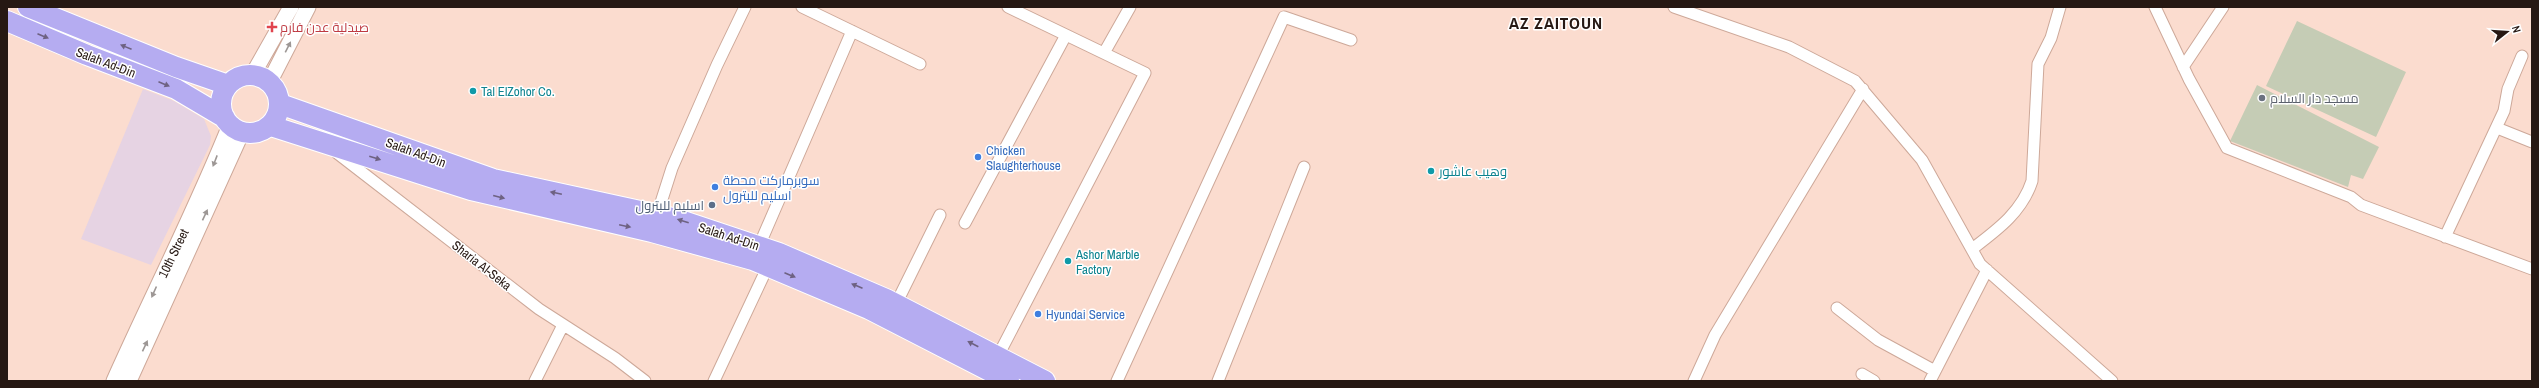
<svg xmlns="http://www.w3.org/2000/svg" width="2539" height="388" font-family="'Archivo Narrow',Cairo,sans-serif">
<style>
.industrial{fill:#e6d3e3}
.green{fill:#c5ccb5}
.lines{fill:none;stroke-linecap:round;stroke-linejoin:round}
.street-casing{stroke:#cda899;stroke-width:13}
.secondary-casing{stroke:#cda899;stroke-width:17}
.highway-casing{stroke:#fff;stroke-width:22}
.street{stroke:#fff;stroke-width:11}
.secondary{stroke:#fff;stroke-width:15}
.highway{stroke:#b5acf1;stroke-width:20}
.oneway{fill:#6e6282}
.oneway2{fill:#9d9795}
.health-dot{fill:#e0444e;stroke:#fff;stroke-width:1.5}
.culture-dot{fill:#0f9aa8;stroke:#fff;stroke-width:1.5}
.worship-dot{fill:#6b7280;stroke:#fff;stroke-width:1.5}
.shop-dot{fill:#3f7fe0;stroke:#fff;stroke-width:1.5}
.service-dot{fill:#5c6f8a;stroke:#fff;stroke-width:1.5}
.labels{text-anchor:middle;stroke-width:3;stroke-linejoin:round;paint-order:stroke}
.health-label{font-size:13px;fill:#be3a42;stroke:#fff;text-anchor:start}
.street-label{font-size:13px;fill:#261813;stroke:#fff}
.culture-label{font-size:13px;fill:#0d838f;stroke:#fff;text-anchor:start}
.worship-label{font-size:13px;fill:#5b616d;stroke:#fff;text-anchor:start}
.shop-label{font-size:13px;fill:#366cbe;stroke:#fff;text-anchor:start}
.service-label{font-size:13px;fill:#4e5e75;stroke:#fff;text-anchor:end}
.district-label{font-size:17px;font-weight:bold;letter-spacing:1px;fill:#261813;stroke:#fff}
</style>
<rect width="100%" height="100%" fill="#fbdccf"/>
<path class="industrial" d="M143,89L174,101L204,119L211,136L210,145L151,265L81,239Z"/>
<path class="green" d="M2297,21L2406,72L2376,137L2266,86Z
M2257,85L2379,147L2363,179L2351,175L2348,187L2230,141Z"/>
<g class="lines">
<g class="street-casing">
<path id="street" d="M802,7L920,64
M1674,7L1789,47L1855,81L1922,160L1980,264L2112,381
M2155,7L2189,79L2227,148L2351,197L2361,205L2532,269
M1104,53L1130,7
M2183,67L2223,7
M2497,128L2532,142
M337,153L539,309L615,358L645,381
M657,215L672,168L717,65L745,7
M965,223L1066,35
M2445,237L2504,111L2508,89L2522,56
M759,246L852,31
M1972,249C1997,230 2022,212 2032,181L2038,64L2051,38L2060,7
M896,304L940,215
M1837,308L1878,340L1935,371
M998,356L1145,73L1008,7
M1862,374L1874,381
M535,381L563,325
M714,381L768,266
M1117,381L1284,17L1351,40
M1218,381L1304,167
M1694,381L1715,335L1863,89
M1930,381L1987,270"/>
</g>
<g class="secondary-casing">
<path id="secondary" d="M253,74L291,7
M270,81L308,7
M114,381C152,296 195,212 230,125
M129,381L242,132"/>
</g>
<g class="highway-casing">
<path id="highway" d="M28,7L176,67L228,85
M7,21L87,55L176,89L225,118
M221 104a29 29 0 1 1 58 0a29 29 0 1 1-58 0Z
M280,104L493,179L677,219L779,253L886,299L1045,381
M271,126L471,190L652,232L753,260L869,309L1009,381"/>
</g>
<use href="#street" class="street"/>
<use href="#secondary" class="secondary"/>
<use href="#highway" class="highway"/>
</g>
<defs><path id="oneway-solid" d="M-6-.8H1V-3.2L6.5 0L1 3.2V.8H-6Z"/></defs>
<g class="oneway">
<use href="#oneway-solid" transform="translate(43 36) rotate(23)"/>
<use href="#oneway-solid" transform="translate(126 47) rotate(-158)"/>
<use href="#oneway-solid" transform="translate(164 84) rotate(23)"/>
<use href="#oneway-solid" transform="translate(375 158) rotate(17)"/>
<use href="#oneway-solid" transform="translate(556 193) rotate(-168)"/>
<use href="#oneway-solid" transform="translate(499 197) rotate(14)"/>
<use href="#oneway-solid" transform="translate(683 221) rotate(-162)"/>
<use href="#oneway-solid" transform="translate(625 226) rotate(12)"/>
<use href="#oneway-solid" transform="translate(790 275) rotate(23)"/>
<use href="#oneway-solid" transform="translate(857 286) rotate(-157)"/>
<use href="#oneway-solid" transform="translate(973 344) rotate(-153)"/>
</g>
<g class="oneway2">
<use href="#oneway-solid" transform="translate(288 47) rotate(-63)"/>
<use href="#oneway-solid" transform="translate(215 161) rotate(111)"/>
<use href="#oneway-solid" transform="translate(205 215) rotate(-65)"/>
<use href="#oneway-solid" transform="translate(154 292) rotate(114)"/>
<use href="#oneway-solid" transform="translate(145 346) rotate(-65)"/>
</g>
<path class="health-dot" d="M270 21h4v4h4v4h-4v4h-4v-4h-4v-4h4z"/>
<g class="culture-dot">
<circle cx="473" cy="91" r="4"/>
<circle cx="1431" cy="171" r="4"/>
<circle cx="1068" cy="261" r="4"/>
</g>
<circle class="worship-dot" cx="2262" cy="98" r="4"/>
<g class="shop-dot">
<circle cx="978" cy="157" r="4"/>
<circle cx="715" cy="187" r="4"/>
<circle cx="1038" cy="314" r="4"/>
</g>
<circle class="service-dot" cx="712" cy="205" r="4"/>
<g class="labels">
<g class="health-label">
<text x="280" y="32">صيدلية عدن فارم</text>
</g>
<g class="street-label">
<text transform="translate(106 62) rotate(21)" y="5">Salah Ad-Din</text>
<text transform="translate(416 152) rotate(20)" y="5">Salah Ad-Din</text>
<text transform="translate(729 236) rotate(18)" y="5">Salah Ad-Din</text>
<text transform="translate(173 253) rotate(-64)" y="5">10th Street</text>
<text transform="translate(482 265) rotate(38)" y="5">Sharia Al-Seka</text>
</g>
<g class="culture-label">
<text x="481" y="96">Tal ElZohor Co.</text>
<text x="1439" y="176">وهيب عاشور</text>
<text x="1076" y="259">Ashor Marble<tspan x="1076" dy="15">Factory</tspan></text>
</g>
<g class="worship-label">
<text x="2270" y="103">مسجد دار السلام</text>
</g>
<g class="shop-label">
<text x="986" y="155">Chicken<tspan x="986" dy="15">Slaughterhouse</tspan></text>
<text x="723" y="185">سوبرماركت محطة<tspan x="723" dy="15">اسليم للبترول</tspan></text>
<text x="1046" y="319">Hyundai Service</text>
</g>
<g class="service-label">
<text x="704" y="210">اسليم للبترول</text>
</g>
<g class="district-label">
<text x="1556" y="29">AZ ZAITOUN</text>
</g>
</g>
<rect width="2539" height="388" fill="none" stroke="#261813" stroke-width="16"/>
<g transform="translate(2507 32) rotate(73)" stroke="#ffffff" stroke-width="3" paint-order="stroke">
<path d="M0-3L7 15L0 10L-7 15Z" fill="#261813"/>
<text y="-6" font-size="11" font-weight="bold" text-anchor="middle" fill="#261813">N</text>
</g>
</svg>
